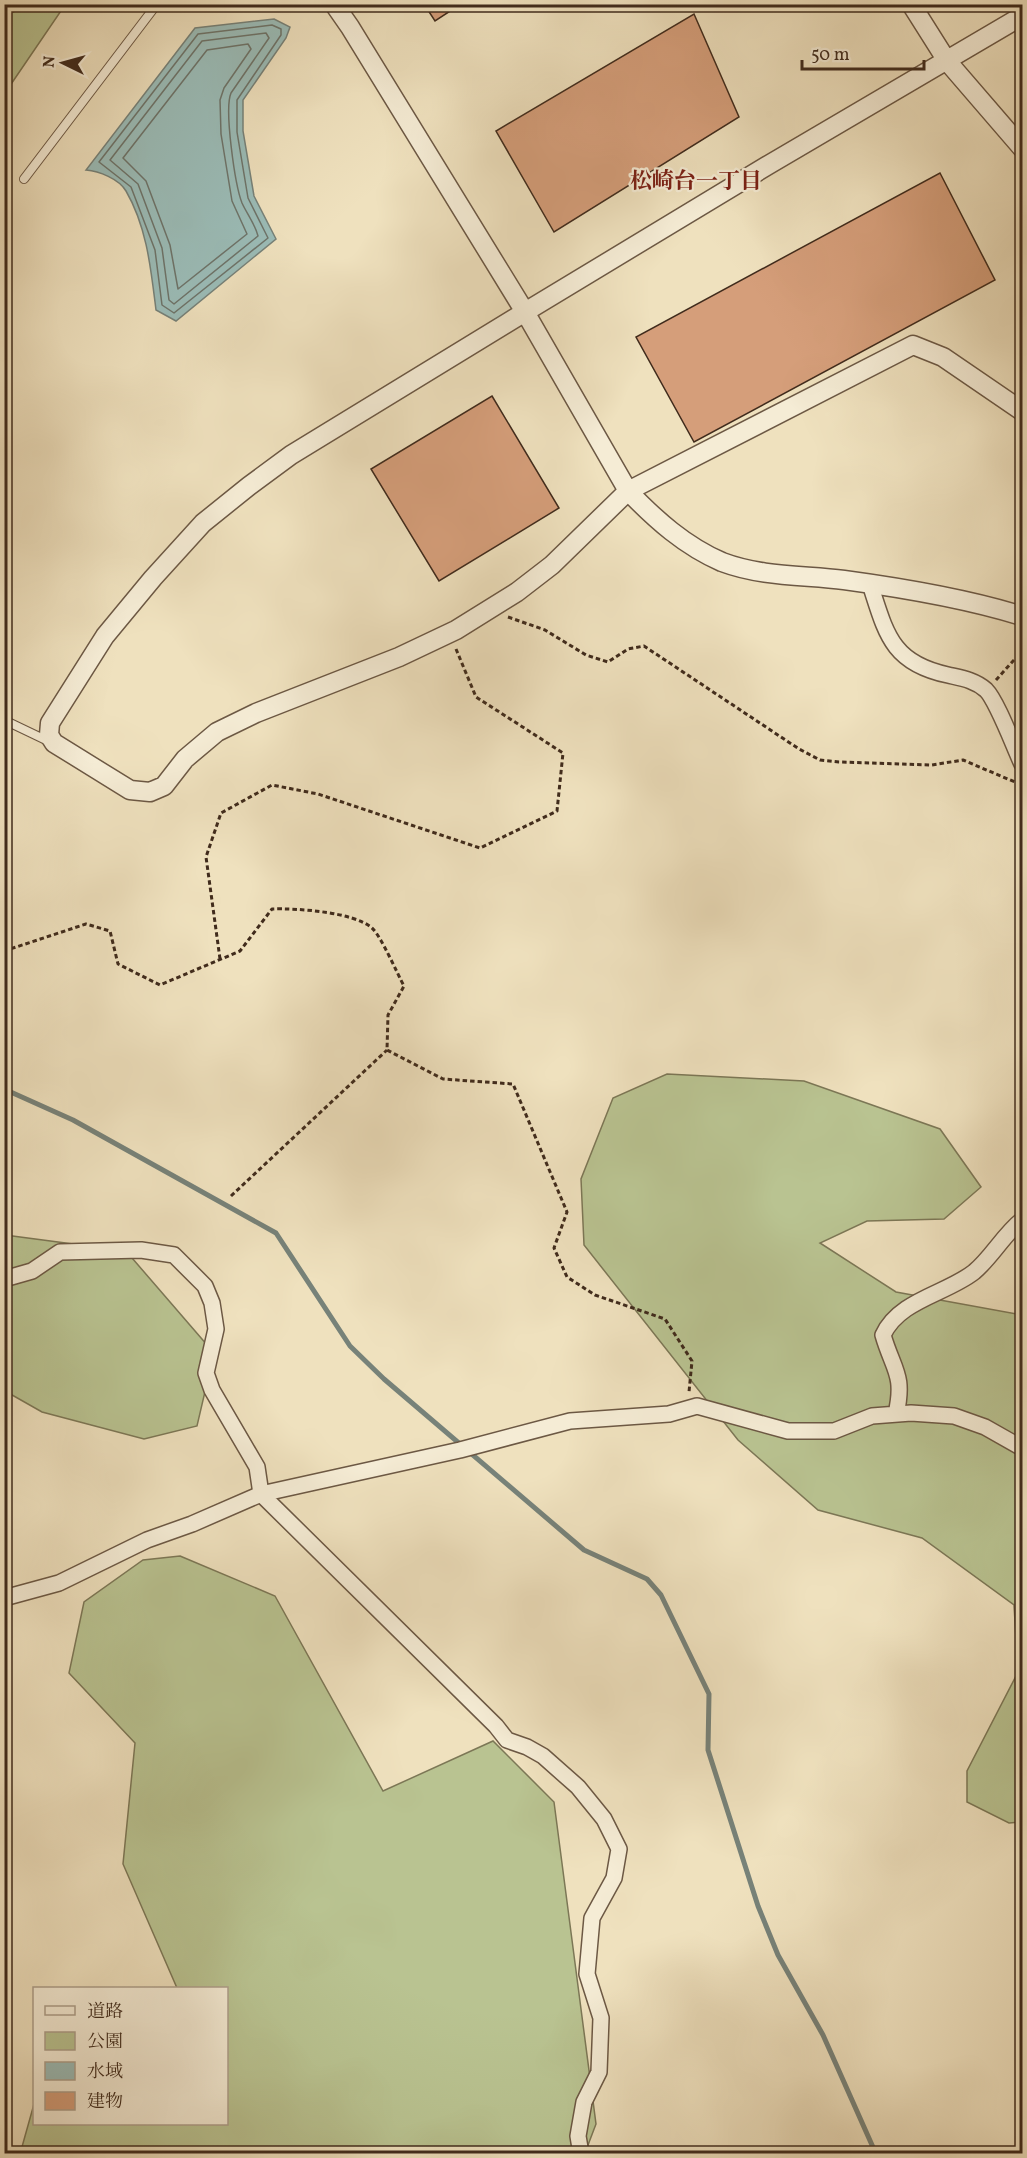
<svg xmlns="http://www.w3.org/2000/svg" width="1027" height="2158" font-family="Vollkorn,'Noto Serif JP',serif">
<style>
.green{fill:#b9c391;stroke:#7c7756;stroke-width:1.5}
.water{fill:#9bbcb7;stroke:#778279;stroke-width:1.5}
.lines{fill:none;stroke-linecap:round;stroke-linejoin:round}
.shore{stroke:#6e746a;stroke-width:1.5}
.stream{stroke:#778279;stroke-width:5}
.building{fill:#d59e7a;stroke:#402b1c;stroke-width:1.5}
.service-casing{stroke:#6c5844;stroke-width:10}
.minor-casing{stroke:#6c5844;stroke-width:18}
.tertiary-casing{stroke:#6c5844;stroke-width:21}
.path{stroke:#402b1c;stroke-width:3;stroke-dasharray:4.5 3;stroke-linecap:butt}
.service{stroke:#f5ecd5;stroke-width:8}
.minor{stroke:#f5ecd5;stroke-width:15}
.tertiary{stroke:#f5ecd5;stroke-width:18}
.labels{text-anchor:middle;stroke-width:4.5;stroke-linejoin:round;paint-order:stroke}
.neighbourhood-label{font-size:22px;font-weight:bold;fill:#7a1f14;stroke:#f5ecd5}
</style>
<rect width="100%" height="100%" fill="#efe1be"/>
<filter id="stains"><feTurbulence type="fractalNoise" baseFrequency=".00333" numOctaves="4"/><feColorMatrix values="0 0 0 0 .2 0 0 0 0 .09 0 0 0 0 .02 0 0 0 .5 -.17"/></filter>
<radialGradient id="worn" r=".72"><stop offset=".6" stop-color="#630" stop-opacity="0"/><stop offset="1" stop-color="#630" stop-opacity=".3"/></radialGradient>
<path class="green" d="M5,4L65,5L5,93L4,5Z
M667,1074L804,1081L940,1129L981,1187L944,1219L867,1221L820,1243L896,1292L1022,1315V1822L1009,1823L967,1802V1771L1018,1672L1014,1605L922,1538L818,1510L738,1440L584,1245L581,1179L613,1098Z
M5,1235L126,1251L214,1353L197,1426L144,1439L42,1412L5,1391Z
M180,1556L275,1596L383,1791L493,1741L554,1802L596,2124L585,2153L20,2154L34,2104V2124H226V1988H177L123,1864L135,1743L69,1673L84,1602L143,1560Z"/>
<path class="water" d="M274,19L290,27L286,38L243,100V131L254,196L276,239L176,321L156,310C151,270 147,227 126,191C119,179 99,171 86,170L195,28Z"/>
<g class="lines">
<path class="shore" d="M272,25L281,29V35L237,100V132L248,198L268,238L174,313L162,305L155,250L131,187L99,162L198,34Z
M266,33L269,38L231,93C224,109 235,185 242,203C247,214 255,224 258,236L174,304L169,300L162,248L138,184L110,160L202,41Z
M248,44L251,49L224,88L220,100L221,134L232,201L247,234L178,289L170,245L146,181L123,158L207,50Z"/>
<path class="stream" d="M4,1089L73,1120L276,1233L350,1346L384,1379L584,1550L647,1579L661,1595L709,1694L708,1750L758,1906L778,1955L823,2035L876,2154"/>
</g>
<path class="building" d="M424,4H461L435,21Z
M694,14L739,117L554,232L496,131Z
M940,173L995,280L694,442L636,337Z
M492,396L559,508L439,581L371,469Z"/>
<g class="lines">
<g class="service-casing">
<path id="service" d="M24,179L157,4
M4,720L50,742"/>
</g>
<g class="minor-casing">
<path id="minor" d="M870,584C886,633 891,663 948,675C961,678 975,680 986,690C997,701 1014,747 1022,764
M4,1279L32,1271L60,1252L141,1250L174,1255L205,1286L212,1303L216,1329L206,1373L212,1390L257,1467L261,1494L496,1726L507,1740L527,1747L543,1756L578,1787L604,1819L619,1849L614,1878L592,1918L587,1974L601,2018L599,2072L584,2102L578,2136L581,2154
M896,1414C905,1374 893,1370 883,1335C899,1300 946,1294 974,1272C992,1257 1004,1234 1022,1220
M4,1598L59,1583L147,1540L192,1524L261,1494L460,1450L570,1421L669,1414L697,1406L788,1431H834L872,1416L911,1413L954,1416L985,1427L1022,1448"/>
</g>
<g class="tertiary-casing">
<path id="tertiary" d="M334,4L350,27L525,312L628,491C656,520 685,546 722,562C762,577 803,575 844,580C903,588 965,598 1022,616
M911,4L947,61L1022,148
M1022,16L770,164L525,312L291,455L249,486L203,523L153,578L105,636L50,723L49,735L54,743L130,790L150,792L164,786L185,759L217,732L256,713L399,657L456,630L517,592L552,565L628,491L913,345L943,357L1022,411"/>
</g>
<path class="path" d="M4,10L13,11L37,4
M508,617L545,630L586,655L608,662L628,649L644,646L799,749L820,760L839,762L932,765L963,760L1022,785
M996,680L1022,651
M4,951L86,924L110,931L118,964L160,985L240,951L272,909C296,908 354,912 372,928C381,936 397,973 404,986L388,1015L387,1050L443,1079L513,1084L567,1212L554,1248L567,1277L595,1295L665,1319L692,1361L689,1392
M220,959L206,857L221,813L272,785L318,794L480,848L557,811L563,753L476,697L456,649
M231,1196L387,1050"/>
<use href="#service" class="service"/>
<use href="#minor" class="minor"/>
<use href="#tertiary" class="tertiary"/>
</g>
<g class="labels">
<g class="neighbourhood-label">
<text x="696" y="188">松崎台一丁目</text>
</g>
</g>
<rect width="1027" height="2158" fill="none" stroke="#efe1be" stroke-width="24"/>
<rect x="6" y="6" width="1015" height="2146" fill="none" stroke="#402b1c" stroke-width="3"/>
<rect x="12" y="12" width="1003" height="2134" fill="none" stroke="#402b1c" stroke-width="1.5"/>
<rect x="33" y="1987" width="195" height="138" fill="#f5ecd5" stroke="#ad9f8b" stroke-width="1.5"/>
<rect x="45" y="2006" width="30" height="9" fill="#f5ecd5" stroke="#ad9f8b" stroke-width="1.5"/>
<text x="87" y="2017" font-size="18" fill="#402b1c">道路</text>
<rect x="45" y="2032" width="30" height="18" fill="#b9c391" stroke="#ad9f8b" stroke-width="1.5"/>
<text x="87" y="2047" font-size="18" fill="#402b1c">公園</text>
<rect x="45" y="2062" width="30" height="18" fill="#9bbcb7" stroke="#ad9f8b" stroke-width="1.5"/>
<text x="87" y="2077" font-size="18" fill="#402b1c">水域</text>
<rect x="45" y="2092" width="30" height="18" fill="#d59e7a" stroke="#ad9f8b" stroke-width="1.5"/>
<text x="87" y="2107" font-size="18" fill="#402b1c">建物</text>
<g transform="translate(63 63) rotate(275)" stroke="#f5ecd5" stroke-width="4.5" paint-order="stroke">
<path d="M0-4.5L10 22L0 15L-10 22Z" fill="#402b1c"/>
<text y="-9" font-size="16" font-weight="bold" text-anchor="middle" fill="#402b1c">N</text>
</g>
<path d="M802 60v9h122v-9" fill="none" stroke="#402b1c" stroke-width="3"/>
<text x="811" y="60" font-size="18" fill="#402b1c" stroke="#f5ecd5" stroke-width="4.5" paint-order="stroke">50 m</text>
<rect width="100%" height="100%" filter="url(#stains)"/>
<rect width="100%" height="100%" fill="url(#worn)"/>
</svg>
